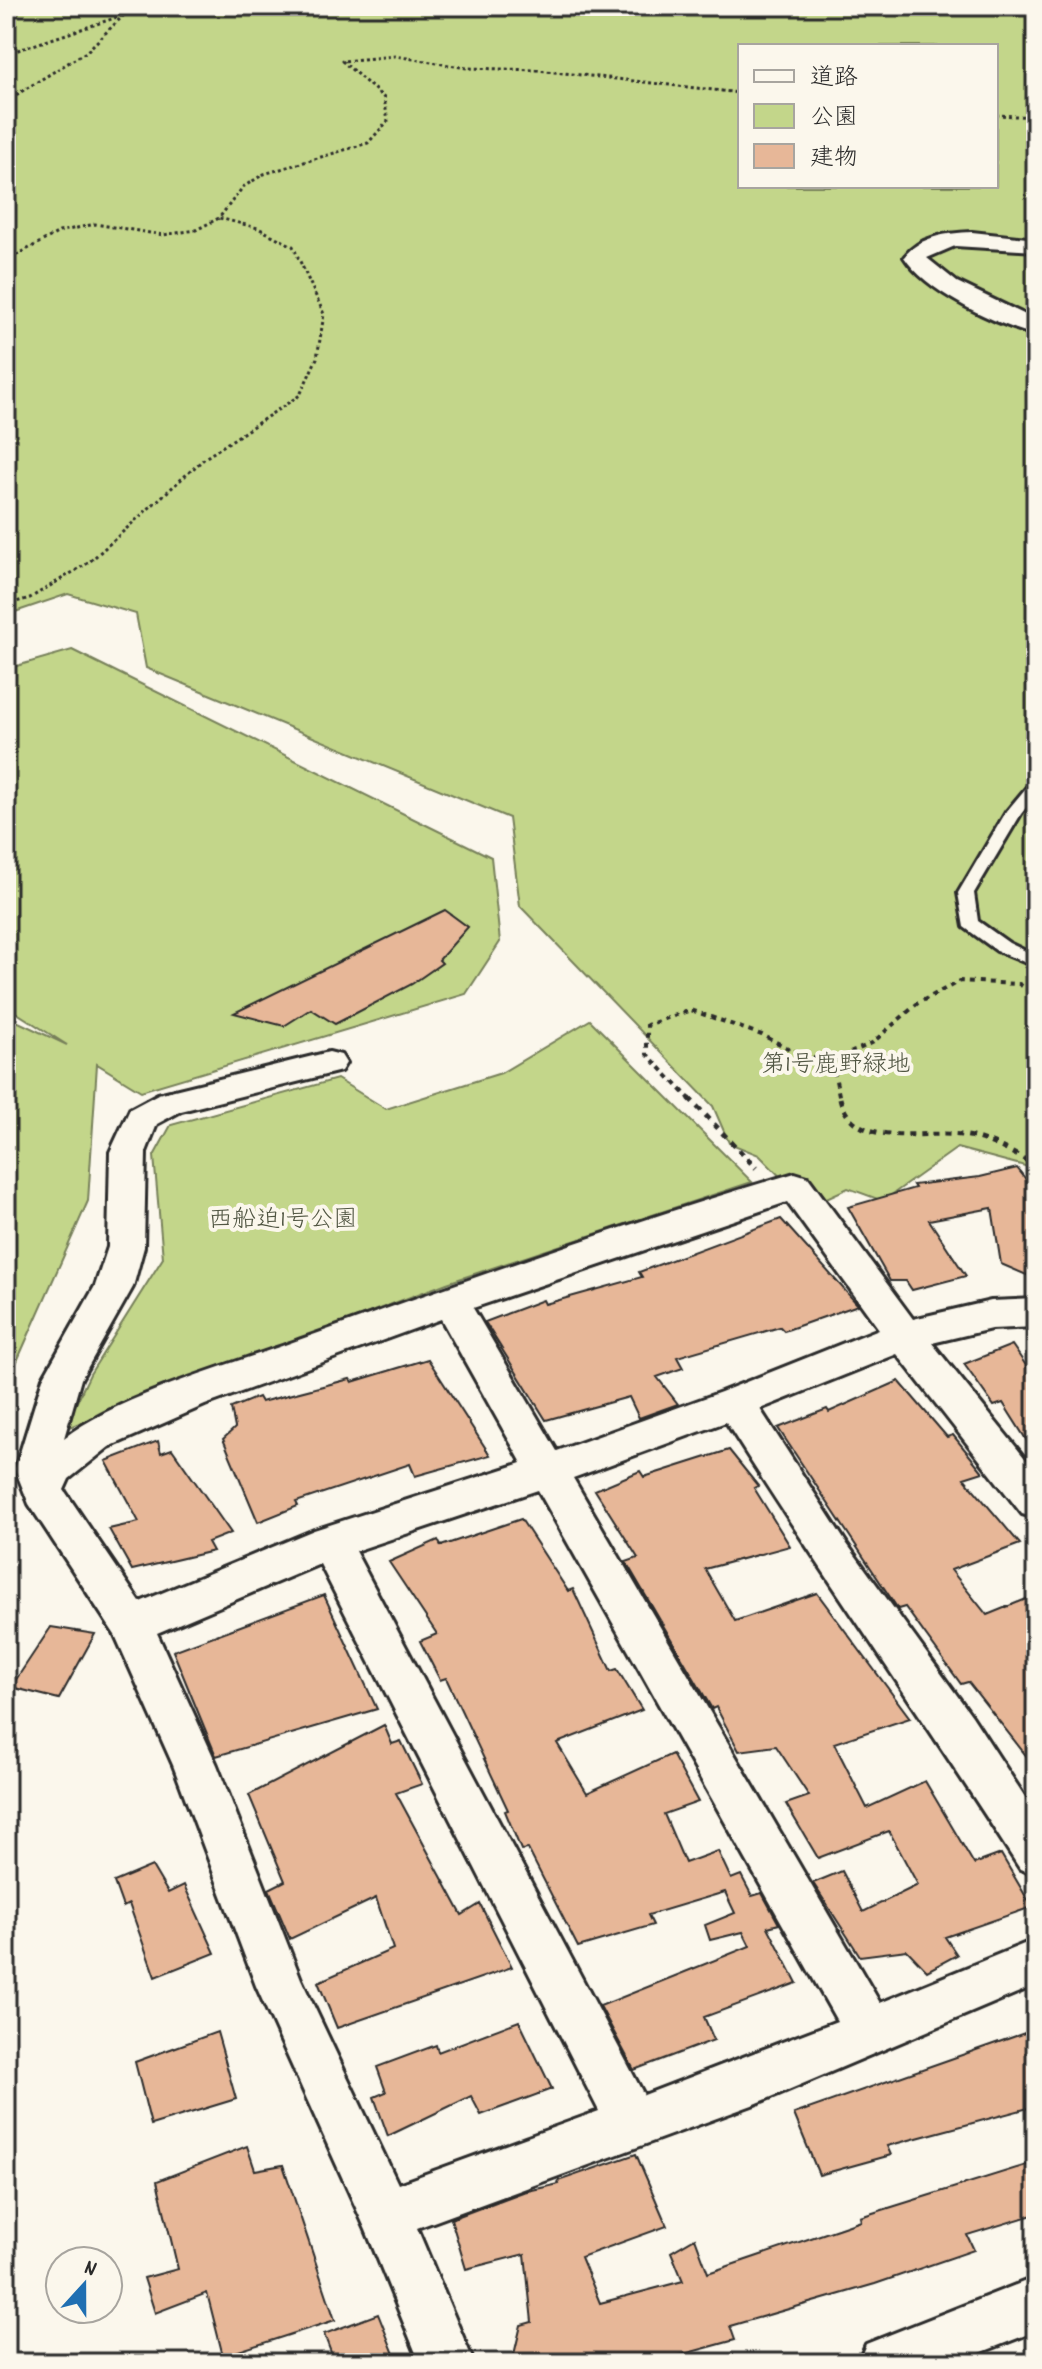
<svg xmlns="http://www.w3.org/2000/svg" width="1042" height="2369" font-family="Dekko,'Klee One',sans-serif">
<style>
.green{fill:#c3d68a;stroke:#77805a;stroke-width:2;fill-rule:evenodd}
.building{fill:#e7b798;stroke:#2b2b2b;stroke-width:2}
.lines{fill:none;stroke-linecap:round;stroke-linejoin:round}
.service-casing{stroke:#2b2b2b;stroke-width:6}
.minor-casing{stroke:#2b2b2b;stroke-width:6}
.path-far2{stroke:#2b2b2b;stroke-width:3;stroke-dasharray:3 3;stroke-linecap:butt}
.path-far1{stroke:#2b2b2b;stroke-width:4;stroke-dasharray:5 5;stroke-linecap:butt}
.path{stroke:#2b2b2b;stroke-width:5;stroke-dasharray:6 6;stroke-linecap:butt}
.service{fill:#fbf7ec;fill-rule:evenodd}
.minor{fill:#fbf7ec;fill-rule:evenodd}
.labels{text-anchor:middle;stroke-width:8;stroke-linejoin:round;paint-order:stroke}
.park-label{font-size:24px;fill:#515643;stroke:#fbf7ec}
</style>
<rect width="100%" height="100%" fill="#fbf7ec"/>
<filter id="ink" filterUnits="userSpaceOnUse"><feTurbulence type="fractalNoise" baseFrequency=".0125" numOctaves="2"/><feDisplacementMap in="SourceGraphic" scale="16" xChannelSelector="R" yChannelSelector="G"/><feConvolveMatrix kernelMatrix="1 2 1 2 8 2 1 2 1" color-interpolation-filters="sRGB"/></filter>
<g filter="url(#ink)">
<path class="green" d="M6,6H1036V1169L957,1148L883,1201L848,1188L809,1206L759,1155L729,1143L713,1106L520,906L509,818L146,668L136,614L68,594L6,615ZM740,46H996V186H740Z
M72,650L491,857L500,942L466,994L141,1091L97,1064L88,1201L6,1386V1016L67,1045L6,1006V669Z
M590,1020L752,1182L447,1283L64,1429L90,1374L163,1258L154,1156L171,1125L337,1079L386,1109L501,1073Z"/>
<path class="building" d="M445,910L468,927L439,960L442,963L412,984L335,1024L311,1009L284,1026L234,1013Z
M1017,1168L1036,1192V1279L1001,1264L992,1208L929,1220L966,1276L912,1290L906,1281H890L848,1207L915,1188L913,1185L980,1177Z
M781,1219L858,1305L784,1331L780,1327L677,1357L683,1368L657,1377L678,1404L639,1418L629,1397L546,1420L485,1322L543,1300L545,1304L642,1277L639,1272Z
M1012,1345L1036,1380V1455L1003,1403L994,1406L964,1364Z
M428,1359L490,1455L415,1476L410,1464L296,1502L298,1506L258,1522L223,1439L235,1428L231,1408L258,1397L261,1402L350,1379L352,1382Z
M899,1381L947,1437L953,1435L983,1472L964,1478L1020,1544L951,1570L987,1615L1036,1595V1768L968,1682L961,1684L905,1607L898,1609L778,1428L827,1409L829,1412Z
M158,1441L161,1453L172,1449L231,1533L208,1542L213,1551L132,1570L109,1529L139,1522L106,1461Z
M729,1450L758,1486L754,1488L790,1546L705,1569L735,1621L817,1593L910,1718L834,1743L867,1808L925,1781L974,1864L1001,1854L1032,1907L945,1937L957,1955L927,1971L907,1950L860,1956L813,1883L842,1871L863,1912L918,1885L889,1831L818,1858L786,1804L809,1796L776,1746L739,1751L716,1707L712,1709L626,1562L638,1558L595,1490L640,1471L644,1477Z
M521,1519L568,1591L573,1589L611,1671L617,1669L642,1710L557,1743L587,1793L672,1754L698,1802L664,1814L685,1863L718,1851L731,1879L741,1875L752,1896L762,1893L779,1924L768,1927L797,1983L704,2017L714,2040L634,2070L600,2006L750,1946L743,1932L710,1940L705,1925L735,1913L725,1892L648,1915L653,1925L578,1947L528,1849L521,1850L505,1811L508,1810L446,1678L440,1680L420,1641L437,1634L389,1562L438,1540L441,1546Z
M324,1595L377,1709L216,1756L173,1651Z
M51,1627L95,1634L59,1699L11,1687Z
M384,1725L392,1744L401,1741L422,1784L396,1793L462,1915L480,1904L512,1967L337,2028L318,1982L393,1949L376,1898L290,1939L269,1889L285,1881L249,1795Z
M152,1866L168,1893L184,1885L215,1953L155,1977L129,1904L123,1907L114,1882Z
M519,2021L552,2089L481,2115L471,2096L388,2136L374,2097L386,2092L377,2067L436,2045L438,2052Z
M1036,2029V2106L887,2146L891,2155L819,2175L794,2114Z
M217,2032L236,2099L151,2125L135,2062Z
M247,2146L255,2170L283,2165L335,2320L223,2356L207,2293L155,2313L144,2278L178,2269L157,2181Z
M636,2154L667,2226L581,2257L600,2303L683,2281L671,2252L695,2238L708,2273L861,2221L860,2217L1036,2162V2214L967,2235L974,2250L875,2284L730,2326L735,2340L651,2363H512L521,2325L532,2322L525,2254L466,2269L451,2219L523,2192L559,2184L558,2181Z
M378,2314L394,2354L366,2363H335L324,2334Z"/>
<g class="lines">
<g class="service-casing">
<path id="service" d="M1036,781V795L1021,814L974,893L978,921L1009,943L1036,956V967L997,951L964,927L958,893L1006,812L1031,782Z"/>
</g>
<g class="minor-casing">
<path id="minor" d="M972,232L1036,239V251L955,246L927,258L957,282L1036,320V335C997,325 926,292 904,257C920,236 947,233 972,232Z
M329,1052L341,1055L346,1063L341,1071L181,1111L157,1124L146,1152L144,1247L133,1287L81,1379L64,1438C118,1396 227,1366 293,1342C459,1283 626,1223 795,1173L808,1177L913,1319L991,1301L1036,1299V1327L991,1329L932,1343L1036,1472V1518L1022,1514L897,1354L760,1409L847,1544L972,1716L1036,1814V1875L1020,1869C924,1718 821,1573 726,1422L573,1478L880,2003L1036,1939V1985L755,2104L417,2228L474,2363H420L366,2230L256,1986L173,1765L115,1635L29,1504L15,1469L43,1378L95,1286L108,1247L110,1152L130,1109L158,1094ZM787,1202L879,1329L721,1392L557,1451L473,1308ZM441,1319L522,1463L314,1530L140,1602L64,1490L69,1479L109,1447L205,1405ZM538,1490L837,2021L644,2095L355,1551ZM320,1564L599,2111L398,2184L301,1979L217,1765L157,1633Z
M1036,2277V2331L954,2363H858L866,2344Z"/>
</g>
<path class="path-far2" d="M6,54L151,6
M6,101L86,52L124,15
M996,115L1036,117
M6,261L59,232L95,224L163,235L196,230L219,218L243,187L264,174L368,143L388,121L384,98L342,61L395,56L467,68L537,70L740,93
M6,605L30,598L88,563L205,458L300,395L317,358L324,314L293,246L258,228L219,218"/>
<path class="path-far1" d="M832,1061L840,1100
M691,1100L647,1054V1025L691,1010L762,1035L806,1057L832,1061L872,1043L918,1003L960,981L1019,984L1036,995"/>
<path class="path" d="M689,1098L756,1168
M840,1098C852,1150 922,1130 961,1135C988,1138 1012,1153 1036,1165"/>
<use href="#service" class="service"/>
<use href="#minor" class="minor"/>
</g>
</g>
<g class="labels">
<g class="park-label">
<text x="836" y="1071">第1号鹿野緑地</text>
<text x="283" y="1226">西船迫1号公園</text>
</g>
</g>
<rect width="1042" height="2369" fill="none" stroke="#fbf7ec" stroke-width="32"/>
<rect x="16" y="16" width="1010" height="2337" fill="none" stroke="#2b2b2b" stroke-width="3" filter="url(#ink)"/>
<rect x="738" y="44" width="260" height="144" fill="#fbf7ec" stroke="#a8a59f" stroke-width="2"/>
<rect x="754" y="70" width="40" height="12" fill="#fbf7ec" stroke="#a8a59f" stroke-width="2"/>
<text x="810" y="84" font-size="24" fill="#2b2b2b">道路</text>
<rect x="754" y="104" width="40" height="24" fill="#c3d68a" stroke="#a8a59f" stroke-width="2"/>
<text x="810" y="124" font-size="24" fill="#2b2b2b">公園</text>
<rect x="754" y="144" width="40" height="24" fill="#e7b798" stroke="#a8a59f" stroke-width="2"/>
<text x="810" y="164" font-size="24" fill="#2b2b2b">建物</text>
<g transform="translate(84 2285) rotate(21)"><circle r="38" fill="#fbf7ec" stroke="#a8a59f" stroke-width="2"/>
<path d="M0-6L14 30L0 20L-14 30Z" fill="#1f6fb2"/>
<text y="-12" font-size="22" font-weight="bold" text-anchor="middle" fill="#2b2b2b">N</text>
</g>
</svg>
